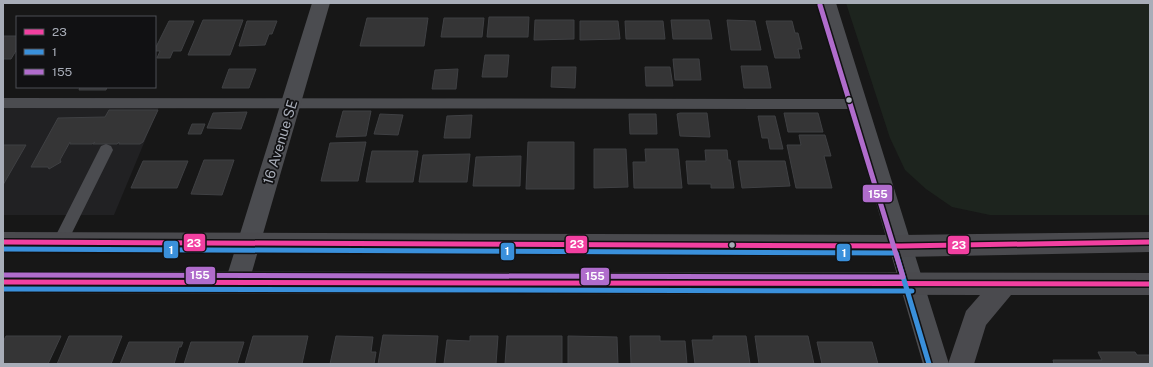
<svg xmlns="http://www.w3.org/2000/svg" width="1153" height="367" font-family="'Public Sans',sans-serif">
<style>
.built{fill:#212123}
.green{fill:#1d241e}
.building{fill:#353536;stroke:#3f4043}
.lines{fill:none;stroke-linecap:round;stroke-linejoin:round}
.service{fill:#4b4c50;fill-rule:evenodd}
.minor{fill:#4b4c50;fill-rule:evenodd}
.secondary{fill:#4a4a4e;fill-rule:evenodd}
.bus-1-casing{stroke:#111113;stroke-width:8}
.bus-2-casing{stroke:#111113;stroke-width:8}
.bus-3-casing{stroke:#111113;stroke-width:8}
.bus-1{stroke:#f240a1;stroke-width:5}
.bus-2{stroke:#3a90db;stroke-width:5}
.bus-3{stroke:#b06ccc;stroke-width:5}
.bus-dot{fill:#a8adb8;stroke:#111113;stroke-width:1.5}
.labels{text-anchor:middle;stroke-width:3.5;stroke-linejoin:round;paint-order:stroke}
.street-label{font-size:14px;fill:#a8adb8;stroke:#111113}
.line-badge{stroke:#111113;stroke-width:1.5}
.badge-label{font-size:11px;text-anchor:middle;font-weight:bold;fill:#fff}
</style>
<rect width="100%" height="100%" fill="#171717"/>
<path class="built" d="M159,107L114,215H3V108Z"/>
<path class="green" d="M846,3H1150V215H990L952,207L926,189L905,170L890,138Z"/>
<path class="building" d="M489,17H529L528,37H487Z
M367,18H428L424,46H360Z
M444,18H484L482,37H441Z
M203,20H243L230,55H188Z
M535,20H574V39L534,40Z
M671,20H709L712,39H673Z
M727,20L755,21L761,50H731Z
M169,21H194L181,51H173L170,58H157L160,51H155V49Z
M247,21H277L272,34H269L265,45L239,46Z
M580,21H618L620,39L580,40Z
M625,21H663L665,39H626Z
M766,21H792L795,33H798L802,49H798L800,58H775Z
M3,36H17V49L11,59H3Z
M485,55H509L507,77H482Z
M673,59H699L701,80H675Z
M741,66H767L771,88H744Z
M552,67H576L575,88L551,87Z
M645,67H670L673,86H646Z
M229,69H256L249,88H222Z
M458,69L456,89H432L435,70Z
M80,87H107L106,90H79Z
M109,110H158L143,142L140,144H119V142L117,144H93L95,142L92,144H70V142L60,160L61,162L49,169L48,167H31L58,118L105,117Z
M343,111H371L366,136L336,137Z
M247,112L241,129L207,128L213,113Z
M680,113H707L710,137L680,136L677,114Z
M784,113H818L823,132H788Z
M380,114L403,115L398,135L374,134Z
M629,114H656L657,134H630Z
M472,115L470,138H444L447,116Z
M758,116H775L783,149H770L768,138H762Z
M192,124H205L201,134H188Z
M799,135H825L831,156H824L832,188H796L787,145H801Z
M366,142L358,181H321L330,143Z
M528,142H574V189H526Z
M3,145H26L3,185Z
M594,149H626L628,187L594,188Z
M645,149H678L682,188H634L633,162H646Z
M705,150H727L728,160H730L734,188H711V184H688L686,161H706Z
M372,151H418L413,182H366Z
M470,154L467,182H419L423,155Z
M521,156L520,186H473L476,157Z
M204,160H234L222,195L191,194Z
M143,161H188L177,188H131Z
M738,161H785L790,186L742,188Z
M383,335L438,336L435,364H378Z
M6,336H61L48,364H3V342Z
M69,336H122L111,364H57Z
M253,336H308L302,364H245Z
M336,336L373,337L371,352H376L374,364H330Z
M470,336H498L496,364H444L447,340L470,341Z
M507,336H562V364H505Z
M568,336L617,337L618,364H568Z
M630,336H660V341H685L687,364H631Z
M713,336H746L750,364H695L692,340H713Z
M755,336H808L814,364H759Z
M129,342H183L181,347H179L174,364H120Z
M191,342H244L237,364H184Z
M817,342H872L878,364H822Z
M1098,352H1135L1137,355H1150V364H1054L1053,360H1102Z"/>
<g class="lines">
<path class="service" d="M3,98L857,99L862,100L863,104L862,108L857,109L3,108Z
M106,144L111,146L113,150L65,247L60,249L55,247L53,242L55,237L101,146Z"/>
<path class="minor" d="M312,3H330L249,282L246,290L237,293L228,290L225,282Z
M818,3H836L949,364H923Z"/>
<path class="secondary" d="M3,232L901,235L1150,232V252L901,257L3,252Z
M3,271L1150,273V295H1011L986,325L974,364H948L966,311L980,295L3,293Z"/>
<g class="bus-1-casing">
<path id="bus-1" d="M3,242L901,246L1150,242
M3,282L1150,284"/>
</g>
<g class="bus-2-casing">
<path id="bus-2" d="M3,249L896,253L929,364
M3,289L912,291"/>
</g>
<g class="bus-3-casing">
<path id="bus-3" d="M3,275L903,277L820,5"/>
</g>
<use href="#bus-1" class="bus-1"/>
<use href="#bus-2" class="bus-2"/>
<use href="#bus-3" class="bus-3"/>
</g>
<g class="bus-dot">
<circle cx="849" cy="100" r="3.5"/>
<circle cx="732" cy="245" r="3.5"/>
</g>
<g class="labels">
<g class="street-label">
<text transform="translate(280 142) rotate(-73)" y="5">16 Avenue SE</text>
</g>
</g>
<g class="line-badge">
<rect x="862" y="184" width="31" height="19" rx="4" fill="#b06ccc"/>
<rect x="183" y="233" width="23" height="19" rx="4" fill="#f240a1"/>
<rect x="565" y="235" width="23" height="19" rx="4" fill="#f240a1"/>
<rect x="947" y="235" width="23" height="20" rx="4" fill="#f240a1"/>
<rect x="163" y="240" width="16" height="19" rx="4" fill="#3a90db"/>
<rect x="500" y="242" width="15" height="19" rx="4" fill="#3a90db"/>
<rect x="836" y="243" width="15" height="19" rx="4" fill="#3a90db"/>
<rect x="185" y="266" width="31" height="19" rx="4" fill="#b06ccc"/>
<rect x="580" y="267" width="30" height="19" rx="4" fill="#b06ccc"/>
</g>
<g class="badge-label">
<text x="878" y="198">155</text>
<text x="194" y="247">23</text>
<text x="577" y="248">23</text>
<text x="959" y="249">23</text>
<text x="171" y="254">1</text>
<text x="507" y="255">1</text>
<text x="844" y="257">1</text>
<text x="200" y="279">155</text>
<text x="595" y="280">155</text>
</g>
<rect width="1153" height="367" fill="none" stroke="#a8adb8" stroke-width="8"/>
<rect x="16" y="16" width="140" height="72" fill="#111113" stroke="#4d4f55"/>
<rect x="24" y="29" width="20" height="6" fill="#f240a1" stroke="#4d4f55"/>
<text x="52" y="36" font-size="12" fill="#a8adb8">23</text>
<rect x="24" y="49" width="20" height="6" fill="#3a90db" stroke="#4d4f55"/>
<text x="52" y="56" font-size="12" fill="#a8adb8">1</text>
<rect x="24" y="69" width="20" height="6" fill="#b06ccc" stroke="#4d4f55"/>
<text x="52" y="76" font-size="12" fill="#a8adb8">155</text>
</svg>
